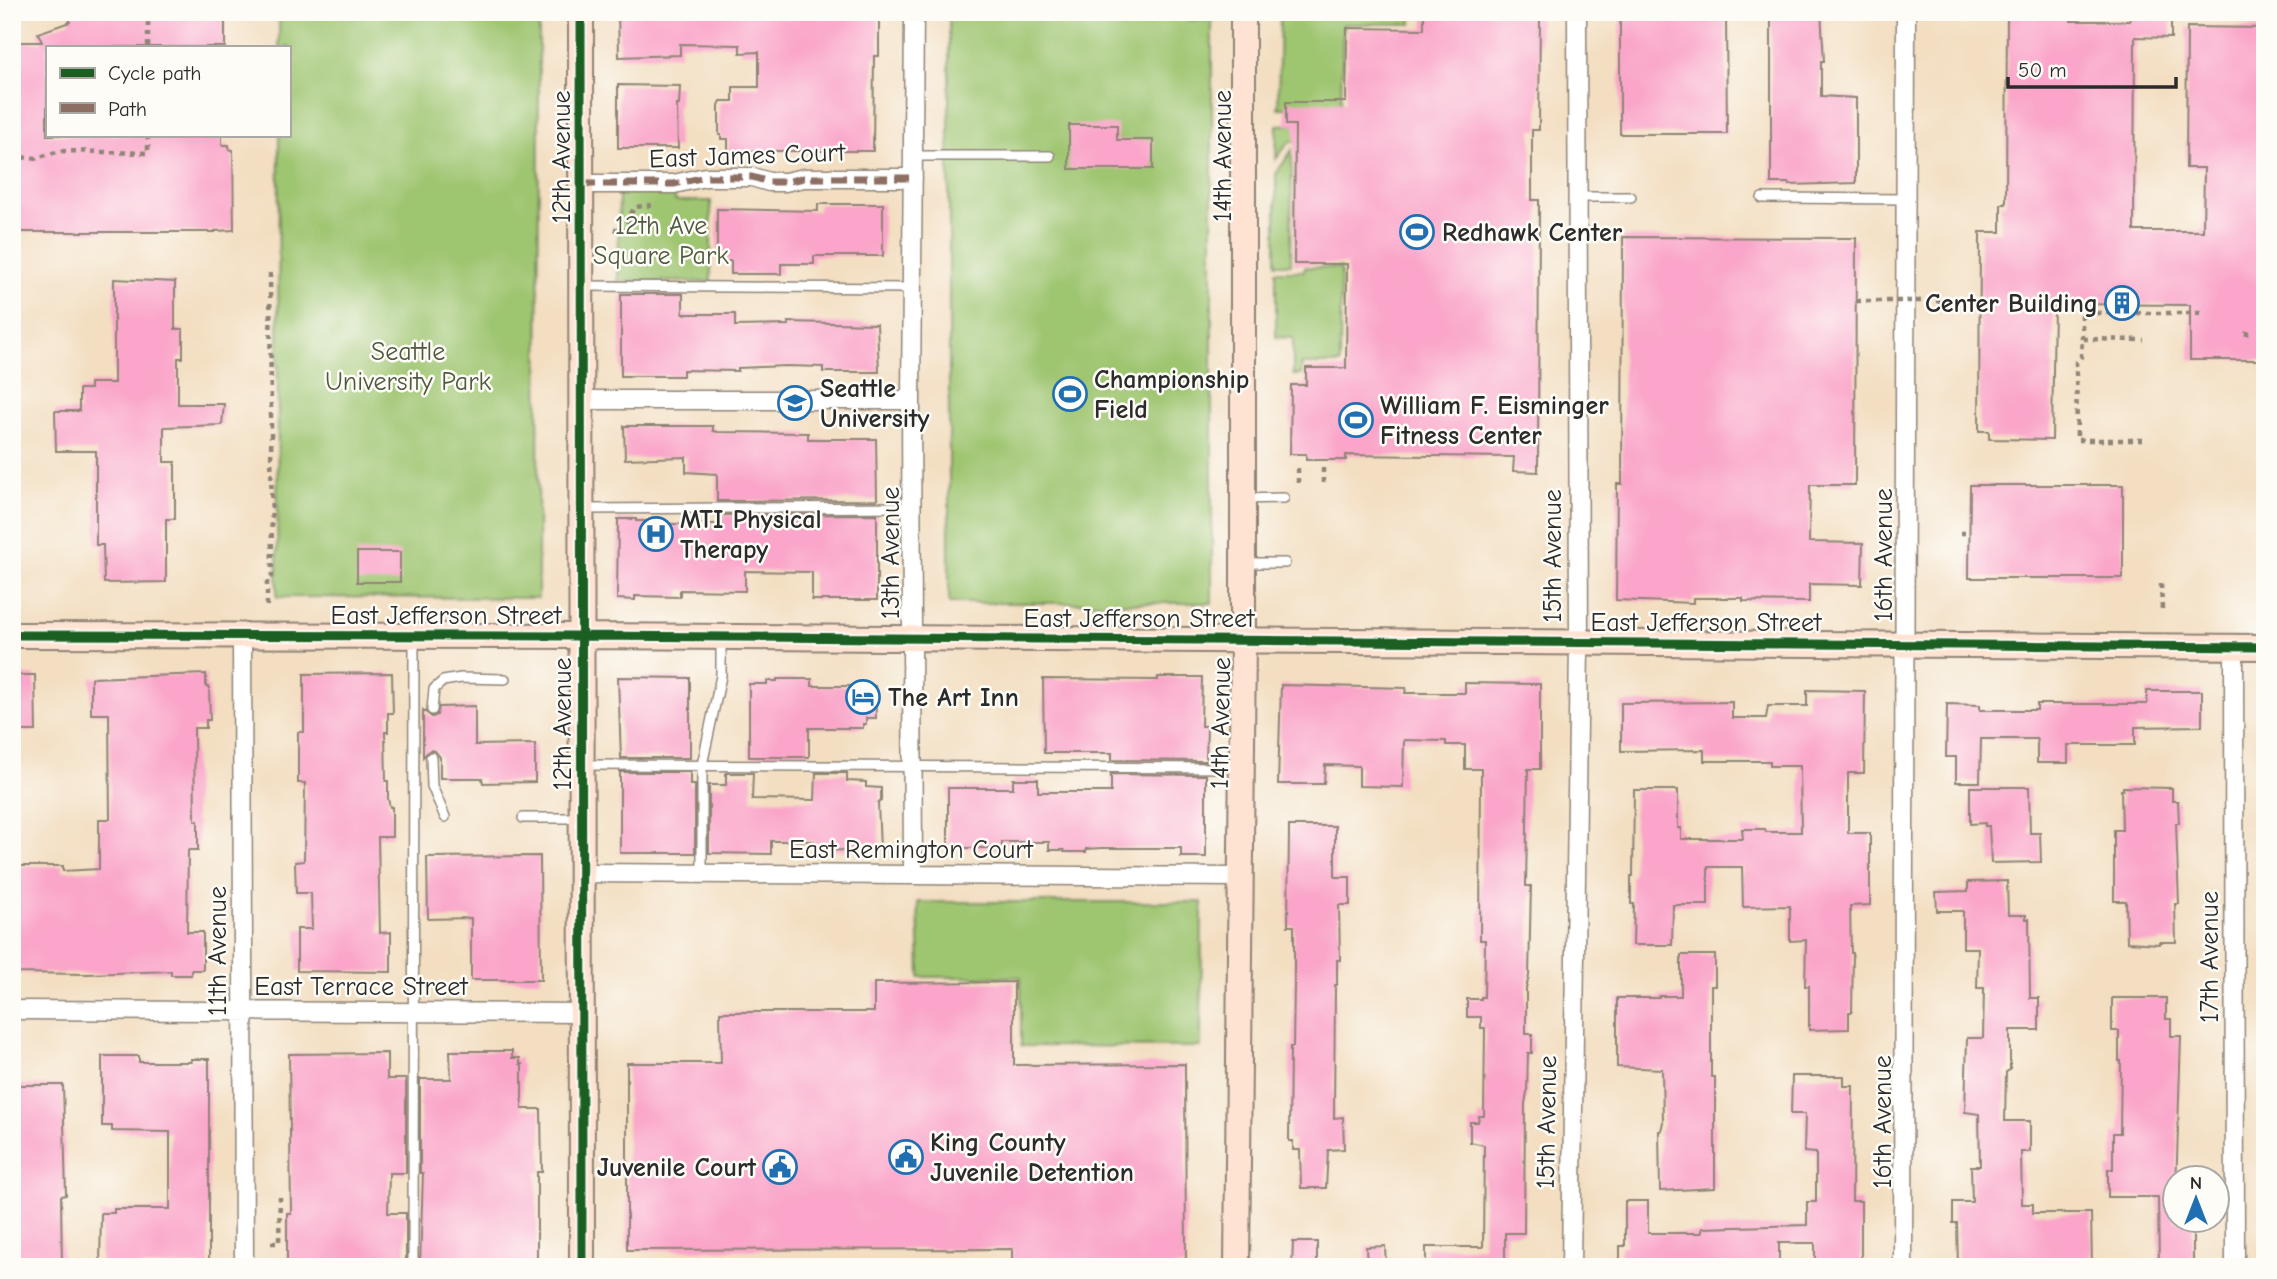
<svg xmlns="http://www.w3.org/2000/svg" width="2277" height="1279" font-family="'Comic Neue',sans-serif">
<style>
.green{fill:#9ec570;stroke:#64784e;stroke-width:2}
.building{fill:#faa5c9}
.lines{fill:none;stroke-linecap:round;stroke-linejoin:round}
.lane-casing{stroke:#8f8476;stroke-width:12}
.street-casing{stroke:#8f8476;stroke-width:21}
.secondary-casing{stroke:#8f8476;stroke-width:28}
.path{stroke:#8f8476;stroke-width:4.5;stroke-dasharray:5 5;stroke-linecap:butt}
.lane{stroke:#fff;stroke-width:9}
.street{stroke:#fff;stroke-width:18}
.secondary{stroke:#fee3d2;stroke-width:24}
.path-bridge{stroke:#8f8476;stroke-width:4.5;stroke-dasharray:5 5;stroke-linecap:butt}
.quiet{stroke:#8d6e63;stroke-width:7;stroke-dasharray:14 7;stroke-linecap:butt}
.cycleway-casing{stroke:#fdfcf7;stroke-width:13}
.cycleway{stroke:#1b5e20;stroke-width:9}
.labels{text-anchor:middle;stroke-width:5;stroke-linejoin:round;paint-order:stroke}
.street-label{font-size:26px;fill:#2b2b2b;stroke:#fdfcf7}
.park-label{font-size:26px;fill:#4e5940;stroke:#fdfcf7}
.poi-label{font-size:26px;font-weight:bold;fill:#2b2b2b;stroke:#fdfcf7;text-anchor:start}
</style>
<rect width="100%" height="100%" fill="#fdfcf7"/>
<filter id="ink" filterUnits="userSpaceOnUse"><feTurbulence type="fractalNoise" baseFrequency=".0143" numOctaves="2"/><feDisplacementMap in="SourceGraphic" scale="14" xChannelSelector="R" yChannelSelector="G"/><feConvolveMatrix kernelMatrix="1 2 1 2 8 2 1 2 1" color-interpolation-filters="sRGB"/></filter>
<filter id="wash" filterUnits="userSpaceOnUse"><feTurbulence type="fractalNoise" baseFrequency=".00686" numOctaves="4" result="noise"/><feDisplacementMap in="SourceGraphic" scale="28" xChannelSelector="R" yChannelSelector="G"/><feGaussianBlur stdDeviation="1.57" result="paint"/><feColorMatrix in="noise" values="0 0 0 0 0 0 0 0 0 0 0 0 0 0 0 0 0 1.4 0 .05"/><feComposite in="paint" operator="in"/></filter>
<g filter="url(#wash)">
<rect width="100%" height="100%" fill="#f3dec1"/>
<path class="green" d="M279,12H539L538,598L277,597L279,135H289V47H279Z
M949,12H1187V20H1212V603H949Z
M1280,12H1412V24H1343L1341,108H1278Z
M1336,123V141L1289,142L1276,159L1277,125Z
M1292,150L1291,264H1276V174Z
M619,191L675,192V201H711V282L618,281Z
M1305,267L1341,268L1340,364H1302L1301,375H1293V338L1276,337V271H1304Z
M918,902H1202L1201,1047L1021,1046V977H920Z"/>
<g id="blocks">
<path class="building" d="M81,12H222V15H225V47H47V135H222V145H229V149L233,150L234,230L215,231V232H12V42H42L38,33L70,22V14L81,15Z
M618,12H879V56H874L873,151H728V139H721V135H719V105L721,101H733V87H759V52L740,53V45L680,44V55L619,57Z
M1424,12H1540L1539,130H1532V200H1539L1538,472L1513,471L1514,457L1346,455V460H1306V454H1290L1291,385H1306V368H1346L1347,264H1294L1295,125H1286V102H1346L1347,28L1424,29Z
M1620,12H1697V15H1726L1727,134H1620Z
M1771,12H1821L1824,61H1821V96L1856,98V183L1789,185V183H1771Z
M2007,12H2071V21H2130V12H2171V38L2135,37L2134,231H2203L2204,168H2186L2187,27L2265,28V360H2190V305L2054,304L2052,440L1989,439V431H1979L1980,232H2001V204H2006Z
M618,85L680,86L679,105H677L678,148H618Z
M1069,125H1117V140H1153V169H1069Z
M818,204H883V256H814V264H781V274H731V261H717V209L818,211Z
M1623,237L1856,238L1855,485H1810L1809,542L1863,543L1862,585L1809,584V602L1743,601V598H1693V603L1616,600L1617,484H1622Z
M114,279L175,282V329H183V358H178V404H224L222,425L164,427V462H175V519H166V582L104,583L103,545H96V451H56L55,411H79V389H90V383H114Z
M621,294H683V314H735V326L789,325L788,322L877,324L879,372H823V367L787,366L738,368V371L683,370V376H621Z
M624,426H713V431L718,432L808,433V439H876L877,500L717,501V474L686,472V457L625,459Z
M1970,485H2123V578H1969Z
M877,514V600H812V572L745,571V591L680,590V597L635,596V600L617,599L618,519H636V521H646L645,524H718V515Z
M357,552H400V582H357Z
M392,673L393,713H388V732H385L386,781H388V799L390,807H392V837H378L380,933L391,932V972L297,971V929H312L311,893H296L295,862L304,861L305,783H298V732H304V674Z
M206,674V687H209L210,720H206V728H194L195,821H198V850H188L187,932H203V970H191V975H171V971L87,974L12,973V866H63V871L99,869V819H110L109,714H91V678Z
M12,675H35L36,731H12Z
M618,677L690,678V758H621Z
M1158,677H1202L1201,726H1207L1206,761L1112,760V753H1044L1043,679L1158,680Z
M777,679H812V686H875L876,718H866V724H863V728H809V757H749V684H767V681H777Z
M1465,683L1540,684V769H1528L1526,886H1531L1529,976L1526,988V1034H1532V1053H1528L1527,1092L1525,1104L1524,1233H1505V1267H1426V1247H1483L1484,1145L1470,1142V1122H1478L1479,1116H1484L1485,1028H1481V1017H1467V999H1481V997H1484L1485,940H1480L1481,769H1465V745H1446V741L1404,740L1403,787L1359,786V766L1325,765L1324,784H1278L1281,685L1406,688L1405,693H1465Z
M1807,690L1865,691L1864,773H1848V833H1870V905L1850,906L1851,953H1853L1852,1012H1849V1029L1809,1030V986H1805L1806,940L1790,941V906L1743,907L1742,867H1708V905H1673L1672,945H1633L1634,904H1631V876H1633L1634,790H1678V828H1681V839H1743L1742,829H1765L1766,832H1801L1800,766H1770V761H1704V750L1621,751V703L1732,702V718H1766L1768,706H1807Z
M2147,691H2202V726L2135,727V745H2068V763H2037V739H1981L1980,782H1956V757H1946L1947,704L1980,705V710H2037V704H2147Z
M475,706V745L535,744V782L483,783L482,778H440V757L435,751L430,750L423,757V710L432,717L437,715L439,707Z
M620,772H690V785H695V853H620Z
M726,773H753L752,799L815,800L816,773H847V781L866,782V787L881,788V801L878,803L880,849L814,851V841H771V854L709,853V785H726Z
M1111,774L1206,775V857H1181V848H1102L1086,849V852H1064V850H1049V842H1002V848H948V788H1013V779H1038V792H1111Z
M1970,787H2029L2030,833H2040L2041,862L1991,863L1989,826H1985V823L1970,824Z
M2123,787L2172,788V801H2178L2179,823H2176L2179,904H2175L2176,942H2159V944L2127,942L2126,901H2114V830H2122L2121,790H2123Z
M1289,826H1335V877H1350V905H1339L1340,960H1337V985H1335L1334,1118L1343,1117L1344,1149L1328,1150L1326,1188H1301L1300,1150H1293V1141H1289L1290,1047H1293L1294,985V926H1288Z
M540,856L541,980H471V918L428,919L427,857Z
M2007,881L2008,915H2026V919H2029L2030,998H2039V1030H2010V1070L2006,1072L2005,1121H2030V1152H2021L2022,1204H2033V1213H2091L2092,1267H1958L1957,1223H1953V1202H1972L1971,1166H1980L1979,1114L1965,1112L1967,1038H1983L1984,988H1977L1978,948H1963V911H1937L1936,892L1968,891V882Z
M1681,955H1715V986H1711V1077H1715V1188L1660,1191L1659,1131H1661L1663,1122L1662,1069L1617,1067V998H1659V996H1681Z
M1014,982V1065L1185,1064L1186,1267H1012V1249L627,1250V1063H721L720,1012H874V983Z
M2112,998H2166V1019H2171V1036H2181L2175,1221H2193V1267H2159L2158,1197H2108V1169H2113V1133H2120L2121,1061H2119V1031H2112Z
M450,1051H512V1058H520V1064H522V1109H541L542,1172H537V1267H420L423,1173H420V1079H451Z
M387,1053V1079H406V1173H389L388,1213H406V1267H287V1213H291L289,1054Z
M102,1056H139V1062H191V1059H209V1266L100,1267L101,1213H114V1209H170V1132L112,1131V1126H102Z
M1792,1076H1844V1086H1853L1852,1201H1861V1267H1815V1243H1779V1267H1620V1246H1625V1201H1648V1233H1702V1228L1807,1225V1202H1816V1153L1804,1152L1805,1114H1791Z
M12,1085H63L66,1195L61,1196L62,1267H12Z
M1293,1242H1317V1267H1292Z
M1385,1246L1386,1267H1367L1366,1247Z"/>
</g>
</g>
<g filter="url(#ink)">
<use href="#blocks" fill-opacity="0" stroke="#8f8476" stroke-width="2"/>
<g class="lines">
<g class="lane-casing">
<path id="lane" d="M913,156H1050
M1577,197H1631
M1762,198L1906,199
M584,286L912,288
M1244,499L1284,498
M584,509L911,507
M1244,563H1285
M432,710L434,689L443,681L461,678L505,679
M431,757L432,786L445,817
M584,765L1239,768
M523,818H581
M702,874V765L721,676V639
M413,1267L414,639"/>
</g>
<g class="street-casing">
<path id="street" d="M582,184H674L705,177H752L769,182H785L804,178H913
M582,400H911
M242,635L244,1267
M2234,647L2235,1267
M583,873L1239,877
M913,875L911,400L914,12
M12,1010L583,1013
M1571,1267L1579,642L1577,12
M1903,1267L1906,12"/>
</g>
<g class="secondary-casing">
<path id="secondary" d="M581,12L582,1267
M12,635L583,636L2265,647
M1237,1267L1243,640V12"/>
</g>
<path class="path" d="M148,12V47
M12,157L36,158L60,151L148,153V135
M614,229L627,230L628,218L635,207L654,205
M2247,331V338
M2082,339V313H2202
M2143,440H2077L2076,362L2081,357L2082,339L2144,340
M1298,468V487
M1323,468V487
M1960,533H1969
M2161,584L2162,610
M267,606V581L272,576L270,268
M271,1243H279L280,1197"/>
<use href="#lane" class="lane"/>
<use href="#street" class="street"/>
<use href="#secondary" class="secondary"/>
<path class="path-bridge" d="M1856,301H1980"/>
<path class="quiet" d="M582,184H674L705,177H752L769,182H785L804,178H913"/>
<g class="cycleway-casing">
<path id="cycleway" d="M581,12L582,1267
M12,635L583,636L2265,647"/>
</g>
<use href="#cycleway" class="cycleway"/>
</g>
</g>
<defs>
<g id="stadium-ring" transform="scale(1.75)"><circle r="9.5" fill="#fdfcf7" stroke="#1f6fb2" stroke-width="1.5"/><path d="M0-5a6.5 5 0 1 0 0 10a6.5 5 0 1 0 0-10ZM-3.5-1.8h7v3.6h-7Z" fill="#1f6fb2"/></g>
<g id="building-ring" transform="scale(1.75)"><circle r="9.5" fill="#fdfcf7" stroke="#1f6fb2" stroke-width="1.5"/><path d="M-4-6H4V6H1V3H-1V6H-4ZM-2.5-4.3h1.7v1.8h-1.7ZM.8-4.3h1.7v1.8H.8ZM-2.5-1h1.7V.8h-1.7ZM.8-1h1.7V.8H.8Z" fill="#1f6fb2"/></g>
<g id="university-ring" transform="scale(1.75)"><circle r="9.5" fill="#fdfcf7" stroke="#1f6fb2" stroke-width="1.5"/><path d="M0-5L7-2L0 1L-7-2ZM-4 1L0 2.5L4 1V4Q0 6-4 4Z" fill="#1f6fb2"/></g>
<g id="hospital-ring" transform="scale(1.75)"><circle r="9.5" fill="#fdfcf7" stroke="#1f6fb2" stroke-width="1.5"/><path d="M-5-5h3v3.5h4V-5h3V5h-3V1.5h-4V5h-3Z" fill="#1f6fb2"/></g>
<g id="hotel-ring" transform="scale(1.75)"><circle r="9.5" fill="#fdfcf7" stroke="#1f6fb2" stroke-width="1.5"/><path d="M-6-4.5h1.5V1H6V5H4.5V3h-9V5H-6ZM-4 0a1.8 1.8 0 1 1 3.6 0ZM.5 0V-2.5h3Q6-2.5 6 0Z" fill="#1f6fb2"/></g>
<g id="civic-ring" transform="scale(1.75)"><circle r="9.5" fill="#fdfcf7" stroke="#1f6fb2" stroke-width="1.5"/><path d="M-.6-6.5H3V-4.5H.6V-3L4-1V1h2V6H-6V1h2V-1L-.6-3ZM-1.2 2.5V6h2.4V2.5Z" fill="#1f6fb2"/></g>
</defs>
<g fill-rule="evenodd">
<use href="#stadium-ring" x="1417" y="232"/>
<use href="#building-ring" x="2122" y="303"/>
<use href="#stadium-ring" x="1070" y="394"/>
<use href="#university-ring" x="795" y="403"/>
<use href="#stadium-ring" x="1356" y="420"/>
<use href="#hospital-ring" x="656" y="534"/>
<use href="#hotel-ring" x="863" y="697"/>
<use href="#civic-ring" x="906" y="1157"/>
<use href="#civic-ring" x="780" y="1167"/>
</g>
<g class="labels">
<g class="street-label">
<text transform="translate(747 155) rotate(-2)" y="9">East James Court</text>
<text transform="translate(1222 156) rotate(-90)" y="9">14th Avenue</text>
<text transform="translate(561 157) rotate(-90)" y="9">12th Avenue</text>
<text transform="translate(890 553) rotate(-90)" y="9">13th Avenue</text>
<text transform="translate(1883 555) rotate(-90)" y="9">16th Avenue</text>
<text transform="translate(1552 556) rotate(-90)" y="9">15th Avenue</text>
<text x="446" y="624">East Jefferson Street</text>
<text x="1139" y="627">East Jefferson Street</text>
<text x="1706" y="631">East Jefferson Street</text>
<text transform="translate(1220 723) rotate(-89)" y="9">14th Avenue</text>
<text transform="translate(562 724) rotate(-90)" y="9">12th Avenue</text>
<text x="911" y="858">East Remington Court</text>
<text transform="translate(217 951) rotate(-90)" y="9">11th Avenue</text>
<text transform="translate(2209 957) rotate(-90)" y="9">17th Avenue</text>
<text x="361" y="995">East Terrace Street</text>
<text transform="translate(1546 1122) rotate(-89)" y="9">15th Avenue</text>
<text transform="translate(1882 1122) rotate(-90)" y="9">16th Avenue</text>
</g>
<g class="park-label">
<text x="661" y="234">12th Ave<tspan x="661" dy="30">Square Park</tspan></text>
<text x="408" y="360">Seattle<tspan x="408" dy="30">University Park</tspan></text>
</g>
<g class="poi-label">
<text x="1442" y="241">Redhawk Center</text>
<text x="2098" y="312" text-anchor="end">Center Building</text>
<text x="1094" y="388">Championship<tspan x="1094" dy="30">Field</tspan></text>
<text x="820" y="397">Seattle<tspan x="820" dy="30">University</tspan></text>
<text x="1380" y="414">William F. Eisminger<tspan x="1380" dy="30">Fitness Center</tspan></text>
<text x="680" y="528">MTI Physical<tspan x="680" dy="30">Therapy</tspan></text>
<text x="888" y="706">The Art Inn</text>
<text x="930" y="1151">King County<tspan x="930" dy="30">Juvenile Detention</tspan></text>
<text x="756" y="1176" text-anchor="end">Juvenile Court</text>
</g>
</g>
<rect width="2277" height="1279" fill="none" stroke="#fdfcf7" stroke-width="42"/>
<rect x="46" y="46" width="245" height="91" fill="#fdfcf7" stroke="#a9a8a5" stroke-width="2"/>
<rect x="60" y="68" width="35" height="10" fill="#1b5e20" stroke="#a9a8a5" stroke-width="2"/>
<text x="108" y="80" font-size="21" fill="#2b2b2b">Cycle path</text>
<rect x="60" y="103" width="35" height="10" fill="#8d6e63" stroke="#a9a8a5" stroke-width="2"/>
<text x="108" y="116" font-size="21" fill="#2b2b2b">Path</text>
<g transform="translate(2196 1199)"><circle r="33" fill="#fdfcf7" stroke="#a9a8a5" stroke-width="2"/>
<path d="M0-5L12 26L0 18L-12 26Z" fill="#1f6fb2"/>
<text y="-10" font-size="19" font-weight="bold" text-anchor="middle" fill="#2b2b2b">N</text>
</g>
<path d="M2008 77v10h168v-10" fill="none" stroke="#2b2b2b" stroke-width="3.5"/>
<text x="2018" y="77" font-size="21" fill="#2b2b2b" stroke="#fdfcf7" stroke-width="5" paint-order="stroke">50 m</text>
</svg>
